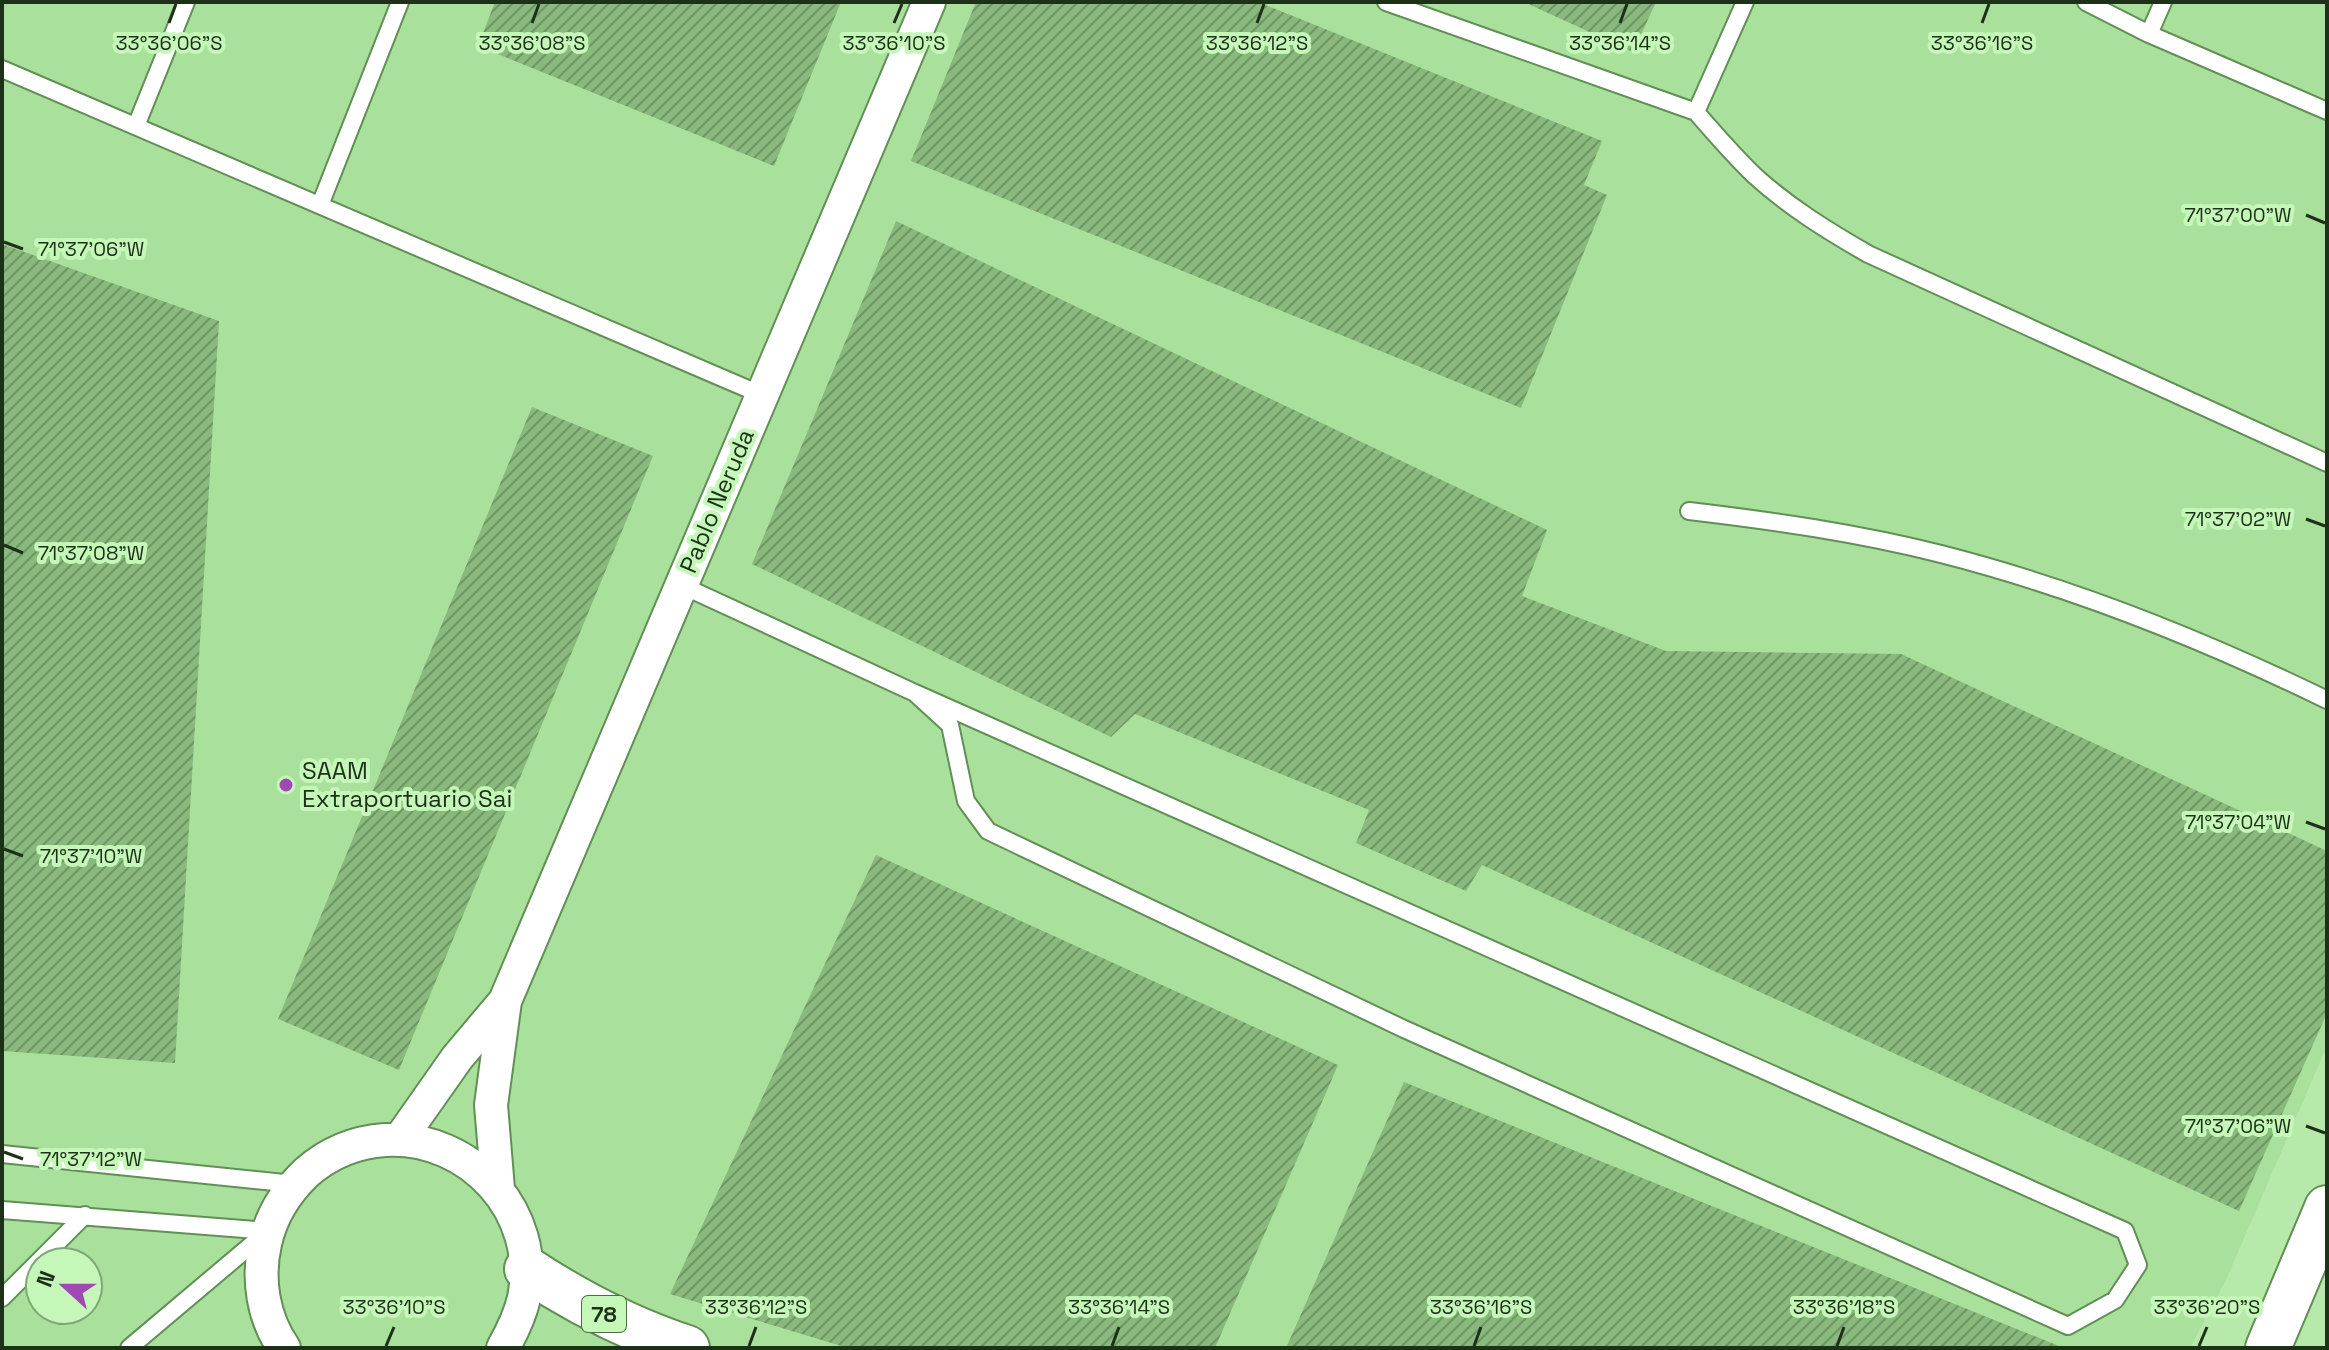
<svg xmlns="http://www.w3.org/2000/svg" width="2329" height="1350" font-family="'Space Grotesk',sans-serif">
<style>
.built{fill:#a9e09c;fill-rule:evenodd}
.building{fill:url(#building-hatch)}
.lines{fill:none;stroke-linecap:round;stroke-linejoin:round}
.service-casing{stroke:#618f56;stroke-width:20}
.minor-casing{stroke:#618f56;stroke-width:36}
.motorway-casing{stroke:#618f56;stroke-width:48}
.service{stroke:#fff;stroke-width:16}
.minor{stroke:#fff;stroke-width:32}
.motorway{stroke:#fff;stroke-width:44}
.ticks{fill:none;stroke:#1d3018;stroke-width:3}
.poi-dot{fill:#a049b5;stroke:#c4f7b8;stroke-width:3}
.labels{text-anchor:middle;stroke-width:8;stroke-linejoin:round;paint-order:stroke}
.shield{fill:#c4f7b8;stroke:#4f6c48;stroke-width:2}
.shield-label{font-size:22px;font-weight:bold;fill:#1d3018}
.street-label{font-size:24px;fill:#1d3018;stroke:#c4f7b8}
.poi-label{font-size:24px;fill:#1d3018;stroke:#c4f7b8;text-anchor:start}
.ticks-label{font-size:20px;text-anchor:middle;fill:#1d3018;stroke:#c4f7b8;stroke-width:8;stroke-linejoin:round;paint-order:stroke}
</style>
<defs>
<pattern id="building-hatch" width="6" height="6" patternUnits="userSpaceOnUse" patternTransform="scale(2)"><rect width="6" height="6" fill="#89b97d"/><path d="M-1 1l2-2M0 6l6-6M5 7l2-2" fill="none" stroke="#6f9765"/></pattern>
</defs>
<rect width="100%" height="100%" fill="#b7e9ab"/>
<path class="built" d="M2,2H2327V1046L2226,1280L2190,1348H2ZM40,1262H88V1310H40Z"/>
<path class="building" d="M495,2H841L774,166L478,46Z
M976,2H1258L1602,141L1584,185L1607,195L1521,408L911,161Z
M1524,2H1656L1633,52Z
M896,221L1547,530L1522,596L1666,651L1901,654L2327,851V1013L2239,1211L1482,865L1466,891L1356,843L1369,810L1135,714L1111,737L752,564Z
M2,244L219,321L175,1063L2,1051Z
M532,407L653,456L399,1070L278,1019Z
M876,855L1338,1065L1215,1348H848L670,1294Z
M1404,1082L2064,1348H1286Z"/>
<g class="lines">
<g class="service-casing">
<path id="service" d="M1386,2L1696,112L1745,2
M2086,2L2149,34L2327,111
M2149,34L2163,2
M2,69L762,395
M1696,112C1715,134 1734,156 1755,176C1789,207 1828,231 1868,254L2327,463
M136,126L186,2
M320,205L400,2
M1689,511C1774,521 1858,533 1941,554C2074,588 2204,640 2327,700
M681,585L915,693L950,725L966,801L988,831L1404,1029L2068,1326L2115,1300L2138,1265L2125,1231L915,693
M2,1154L294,1184
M2,1210L268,1231
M2,1298L85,1215
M129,1348L263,1235"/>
</g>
<g class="minor-casing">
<path id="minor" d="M400,1139L457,1058L505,1001
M498,1189L491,1105L505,1001L929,2
M284,1348C263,1318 257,1279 265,1244C271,1215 286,1192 307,1172C329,1153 356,1142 385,1140C470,1135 541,1212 524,1298C520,1316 512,1332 503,1348"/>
</g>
<g class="motorway-casing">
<path id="motorway" d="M527,1269C577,1302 629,1329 687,1348
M2268,1348L2327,1208"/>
</g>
<use href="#service" class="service"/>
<use href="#minor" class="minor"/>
<use href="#motorway" class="motorway"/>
</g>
<path class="ticks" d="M169,23L176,4M532,23L539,4M894,23L902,4M1257,23L1264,4M1620,23L1627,4M1982,23L1989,4M2306,215L2325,223M4,242L23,249M2306,519L2325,526M4,545L23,553M2306,822L2325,829M4,849L23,856M2306,1126L2325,1133M4,1152L23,1159M386,1346L394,1327M749,1346L756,1327M1112,1346L1119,1327M1474,1346L1481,1327M1837,1346L1844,1327M2199,1346L2207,1327"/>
<circle class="poi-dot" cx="286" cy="785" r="8"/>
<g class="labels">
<rect class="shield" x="582" y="1296" width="44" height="36" rx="6"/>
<g class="shield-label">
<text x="604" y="1322">78</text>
</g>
<g class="street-label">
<text transform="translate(717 501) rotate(-67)" y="8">Pablo Neruda</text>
</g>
<g class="poi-label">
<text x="302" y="779">SAAM<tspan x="302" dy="28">Extraportuario Sai</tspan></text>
</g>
</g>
<g class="ticks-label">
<text x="169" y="50">33°36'06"S</text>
<text x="532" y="50">33°36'08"S</text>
<text x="894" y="50">33°36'10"S</text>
<text x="1257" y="50">33°36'12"S</text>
<text x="1620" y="50">33°36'14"S</text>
<text x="1982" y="50">33°36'16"S</text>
<text x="2238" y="222">71°37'00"W</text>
<text x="91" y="256">71°37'06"W</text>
<text x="2238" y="526">71°37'02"W</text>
<text x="91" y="560">71°37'08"W</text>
<text x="2238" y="829">71°37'04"W</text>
<text x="91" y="863">71°37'10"W</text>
<text x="2238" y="1133">71°37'06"W</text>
<text x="91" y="1166">71°37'12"W</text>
<text x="394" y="1314">33°36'10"S</text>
<text x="756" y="1314">33°36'12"S</text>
<text x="1119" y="1314">33°36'14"S</text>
<text x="1481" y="1314">33°36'16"S</text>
<text x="1844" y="1314">33°36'18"S</text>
<text x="2207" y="1314">33°36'20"S</text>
</g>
<rect width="2329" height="1350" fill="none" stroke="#1d3018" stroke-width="8"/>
<g transform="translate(64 1286) rotate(291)"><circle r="38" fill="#c4f7b8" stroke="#81a778" stroke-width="2"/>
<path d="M0-6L14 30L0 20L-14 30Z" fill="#a049b5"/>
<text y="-12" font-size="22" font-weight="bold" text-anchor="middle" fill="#1d3018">N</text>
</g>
</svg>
